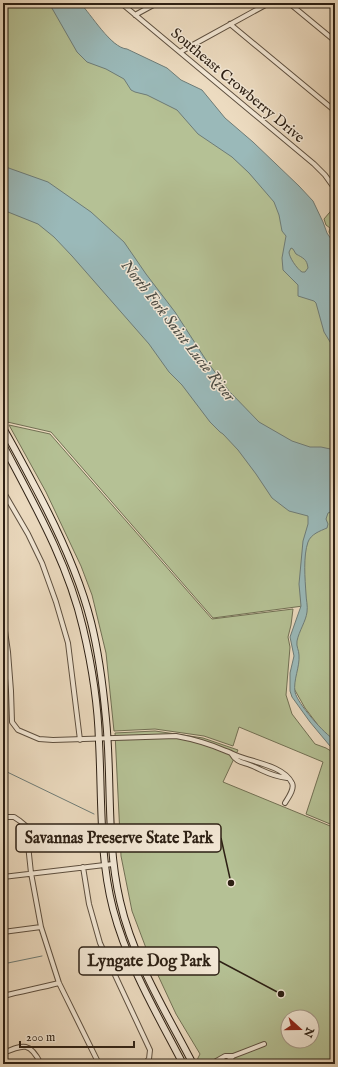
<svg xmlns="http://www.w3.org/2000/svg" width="338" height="1067" font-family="'IM FELL English',serif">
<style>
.green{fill:#b5c195;stroke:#717054;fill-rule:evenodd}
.water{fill:#9ab9b9;stroke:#6e7c77;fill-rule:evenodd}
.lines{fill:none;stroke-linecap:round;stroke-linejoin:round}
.stream{stroke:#6e7c77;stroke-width:1}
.street-casing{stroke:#5d4f3f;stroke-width:6}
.secondary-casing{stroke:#2d2014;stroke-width:8}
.street{stroke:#f3e8d6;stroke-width:4}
.secondary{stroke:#f3e8d6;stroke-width:6}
.labels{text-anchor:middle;stroke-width:3;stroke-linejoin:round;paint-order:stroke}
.street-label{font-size:15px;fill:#2d2014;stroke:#f3e8d6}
.water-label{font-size:16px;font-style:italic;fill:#4e4e46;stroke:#f3e8d6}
.leader{fill:none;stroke:#2d2014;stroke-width:1.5}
.callout-dot{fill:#2d2014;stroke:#f3e8d6;stroke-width:1.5}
.callout{fill:#f3e8d6;stroke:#2d2014;stroke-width:1.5}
.callout-label{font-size:16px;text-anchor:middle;font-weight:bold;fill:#2d2014}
</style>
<rect width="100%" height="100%" fill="#ecdbc0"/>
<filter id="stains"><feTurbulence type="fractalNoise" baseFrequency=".005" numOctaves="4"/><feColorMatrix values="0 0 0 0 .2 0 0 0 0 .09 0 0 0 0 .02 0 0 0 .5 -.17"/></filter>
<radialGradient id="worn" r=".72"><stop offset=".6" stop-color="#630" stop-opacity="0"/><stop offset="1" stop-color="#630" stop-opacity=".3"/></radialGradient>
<path class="green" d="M3,3H68L148,73L326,249L335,240V743L330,741L305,708L292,685L296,638L303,606L213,618L51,432L3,421Z
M335,206V237L333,239L329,232L330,228L326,225L324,219Z
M9,425L50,434L212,619L293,609L291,625L288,637L290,647L286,695L292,714L315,744L326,748L334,753L333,760L335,761V826L306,814L323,762L239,727L233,746L204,736L155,729L114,731L106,653L92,595L81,566L46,492Z
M155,731L203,738L238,750L223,782L335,828V1064H197L196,1062L200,1054L176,1014L149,956L132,911L121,856L115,733ZM288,1017H312V1041H288Z"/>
<path class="water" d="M49,3H80C91,14 111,48 127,49L167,68L181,80L202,90L225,118L253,142L299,186L313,201L323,222L327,233L335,245V350L324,332L316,303L314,301L298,296V285L283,270L282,258L286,236L282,231L279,215L274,202L249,173L232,157L198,134L177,110L147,95L135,92L131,90L124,79L106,69L87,62L77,52ZM291,248L293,249L296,254C303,258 307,259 308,268L305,272H302C297,269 289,257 289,252Z
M3,166L48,182L91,212L124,242L146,274L175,312L206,360L229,391L259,422L292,441L310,447H321L335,450V510L328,513L326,519L328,524L327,528C320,531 311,534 308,542C303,556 305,579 306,594C306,599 308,606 307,612C306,621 299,631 297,641C296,647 299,650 299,655C300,667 293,680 295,692C297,703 325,735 335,740V749L330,746L310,722L292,697L290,691V673L294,656L290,637L301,606L299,584L303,541L308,524V516L289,511L272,498L256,474L238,450L223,434L220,432L210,422L182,385L169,372L149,344L72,256L54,237L38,224L3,210Z"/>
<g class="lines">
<path class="stream" d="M3,770L94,814
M3,964L42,956
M172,1064V1063"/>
<g class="street-casing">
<path id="street" d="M121,3L314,164L325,175L335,189
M289,3L335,41
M135,15L157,3
M230,24L335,111
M180,52L269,3
M3,491L28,534L42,563L56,602L68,643L80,740
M3,617L8,652L11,691L12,722L18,730L39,739L53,740L176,736C193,739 210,744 226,751C230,752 234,755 238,756C253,762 284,766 292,783C295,789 288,798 285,803
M231,753C236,762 242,762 250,765C265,771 270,776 287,778
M3,817H14L20,821L26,826L31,873L41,927L59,983L99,1064
M83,867L89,904L100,943L150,1050L149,1059L144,1064
M3,877L113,864
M3,932L41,927
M3,996C22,991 40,988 59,983
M3,1053C24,1044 30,1042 41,1064
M211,1064L225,1056H233
M225,1064L233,1056L264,1044"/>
</g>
<g class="secondary-casing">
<path id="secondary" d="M3,428C14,447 24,466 34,485C57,528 79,574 91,622C99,654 103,686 106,719C112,779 106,841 120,901C133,959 166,1012 193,1064
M3,445C34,504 68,563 83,628C92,666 98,704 99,742C102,797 99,855 113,909C127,963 157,1014 183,1064"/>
</g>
<use href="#street" class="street"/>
<use href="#secondary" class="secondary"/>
</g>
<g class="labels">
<g class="street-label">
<text transform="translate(238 85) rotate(40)" y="5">Southeast Crowberry Drive</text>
</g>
<g class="water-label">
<text transform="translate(179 330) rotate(52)" y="6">North Fork Saint Lucie River</text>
</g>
</g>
<path class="leader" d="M231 883L221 838M281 994L219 961"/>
<g class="callout-dot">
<circle cx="231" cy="883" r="4"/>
<circle cx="281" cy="994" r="4"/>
</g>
<g class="callout">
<rect x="16" y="824" width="205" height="28" rx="4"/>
<rect x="79" y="947" width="140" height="28" rx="4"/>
</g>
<g class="callout-label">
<text x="119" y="843">Savannas Preserve State Park</text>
<text x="149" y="966">Lyngate Dog Park</text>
</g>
<rect width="338" height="1067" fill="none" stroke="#ecdbc0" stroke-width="16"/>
<rect x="4" y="4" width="330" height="1059" fill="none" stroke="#2d2014" stroke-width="2"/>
<rect x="8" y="8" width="322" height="1051" fill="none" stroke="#2d2014"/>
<g transform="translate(300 1029) rotate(111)"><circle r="19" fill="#f3e8d6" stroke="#a49888"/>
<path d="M0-3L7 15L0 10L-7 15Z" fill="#8f2418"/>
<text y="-6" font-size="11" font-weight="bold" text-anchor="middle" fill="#2d2014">N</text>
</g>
<path d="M20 1041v6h114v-6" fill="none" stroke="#2d2014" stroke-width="2"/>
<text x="26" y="1041" font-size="12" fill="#2d2014" stroke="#f3e8d6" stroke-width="3" paint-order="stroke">200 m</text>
<rect width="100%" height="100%" filter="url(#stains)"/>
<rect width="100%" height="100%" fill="url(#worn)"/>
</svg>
